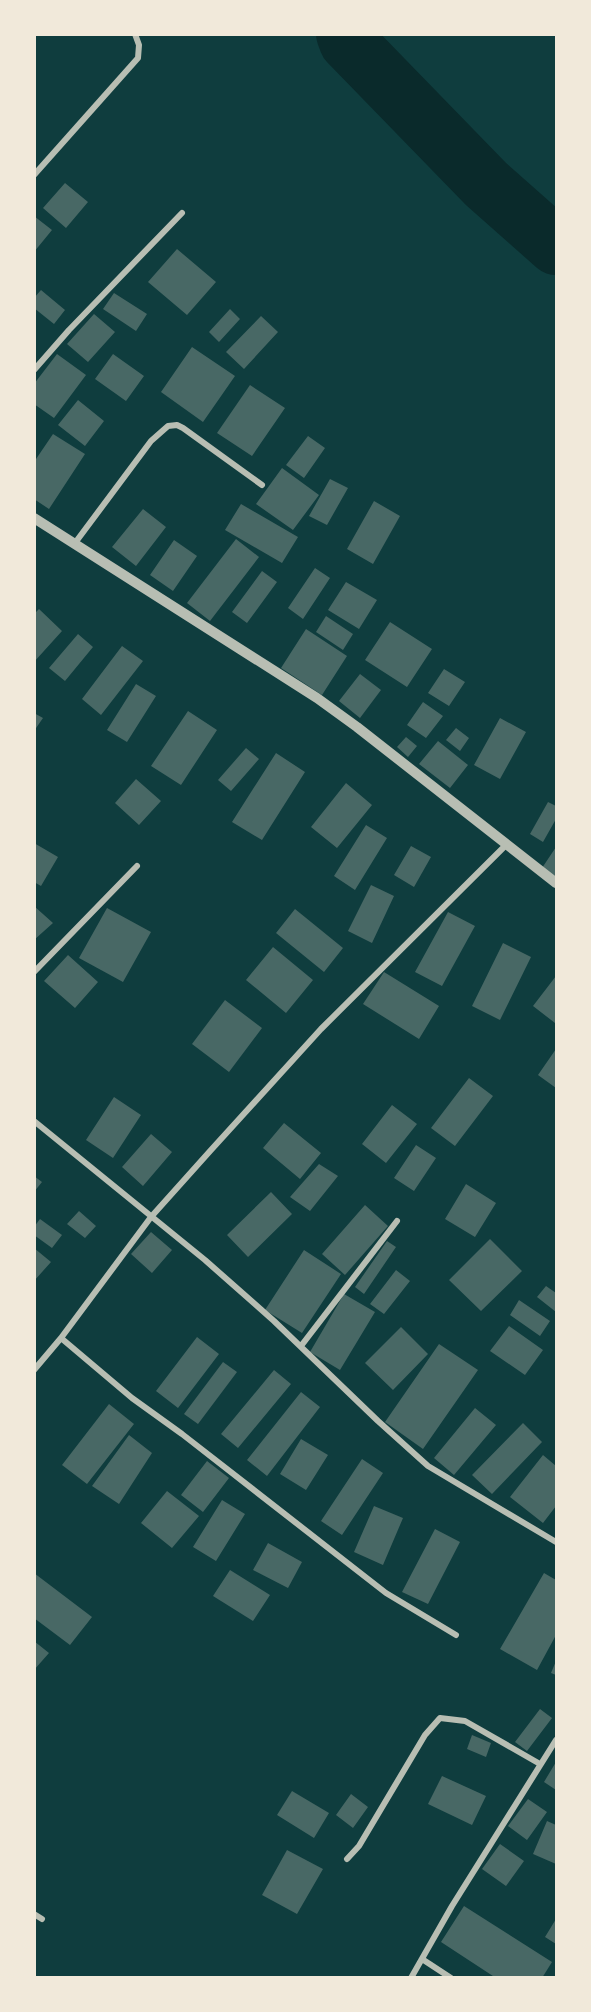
<svg xmlns="http://www.w3.org/2000/svg" width="591" height="2012" font-family="'Open Sans',sans-serif">
<style>
.lines{fill:none;stroke-linecap:round;stroke-linejoin:round}
.river{stroke:#0a2a2b;stroke-width:58}
.building{fill:#486865}
.minor{stroke:#b8beb3;stroke-width:6}
.tertiary{stroke:#b8beb3;stroke-width:10}
</style>
<rect width="100%" height="100%" fill="#0f3d3e"/>
<g class="lines">
<path class="river" d="M345,34L348,42L486,184L556,246"/>
</g>
<path class="building" d="M65,183L88,202L66,228L43,208Z
M34,216L52,230L34,252Z
M177,249L216,282L187,315L148,282Z
M41,290L65,310L54,324L34,308V298Z
M114,293L147,314L136,331L103,309Z
M230,309L240,319L219,342L209,332Z
M94,314L115,332L88,362L67,344Z
M261,316L278,332L244,369L226,352Z
M192,347L235,376L203,422L161,392Z
M57,354L86,375L54,418L34,404V384Z
M113,354L144,376L126,401L95,379Z
M250,385L285,408L252,456L217,433Z
M78,400L104,421L85,446L58,425Z
M53,434L85,454L49,509L34,499V462Z
M308,436L325,448L304,478L286,465Z
M282,468L319,495L293,530L256,504Z
M330,479L348,488L327,525L309,516Z
M374,501L400,516L373,564L347,549Z
M241,504L298,537L282,563L225,530Z
M143,509L166,527L136,566L112,547Z
M236,539L259,557L210,621L187,603Z
M174,540L197,556L173,591L150,575Z
M315,568L330,578L303,619L288,608Z
M262,571L277,582L247,623L232,612Z
M346,582L377,600L359,629L328,610Z
M39,609L62,631L34,662V614Z
M326,616L353,634L343,650L316,632Z
M390,622L432,649L407,687L365,660Z
M306,629L347,656L322,695L281,668Z
M78,634L93,647L65,681L49,668Z
M122,646L143,661L101,715L82,699Z
M444,669L465,682L449,706L428,693Z
M360,674L381,690L360,718L339,701Z
M136,684L156,696L127,742L107,730Z
M423,702L443,716L426,738L407,725Z
M188,711L217,730L181,785L151,766Z
M34,713L43,718L34,731Z
M500,718L526,732L500,779L474,765Z
M456,728L469,738L460,751L446,740Z
M406,737L417,746L408,757L397,747Z
M438,741L468,765L450,788L419,764Z
M246,748L259,759L231,791L218,780Z
M276,753L305,772L262,840L232,822Z
M136,779L161,801L139,825L115,803Z
M346,783L372,805L337,848L311,827Z
M548,802L556,806V819L543,842L530,834Z
M366,825L387,838L355,890L334,876Z
M34,843L58,857L41,886L34,882Z
M411,846L431,857L414,887L394,875Z
M556,847V878L542,868Z
M371,885L394,896L372,943L348,931Z
M34,906L53,923L34,940Z
M107,908L151,932L123,982L79,958Z
M295,909L343,948L324,972L276,933Z
M448,912L475,926L442,986L415,972Z
M503,943L531,957L500,1020L472,1006Z
M273,947L313,980L286,1013L246,980Z
M68,955L98,982L75,1008L44,981Z
M384,972L439,1006L419,1039L363,1004Z
M556,976V1021L555,1023L533,1006Z
M225,1000L262,1028L229,1072L192,1044Z
M556,1049V1088L538,1075Z
M469,1078L493,1096L455,1146L431,1128Z
M114,1097L141,1115L113,1158L86,1140Z
M392,1105L417,1124L386,1163L362,1144Z
M284,1123L321,1153L300,1179L263,1148Z
M151,1134L172,1152L143,1186L122,1167Z
M416,1145L436,1158L414,1191L394,1178Z
M319,1164L338,1176L310,1211L290,1197Z
M34,1176L42,1182L34,1192Z
M466,1184L496,1203L475,1237L445,1219Z
M271,1192L292,1214L248,1257L227,1235Z
M365,1205L388,1226L345,1275L322,1254Z
M79,1211L96,1226L85,1238L67,1224Z
M40,1219L62,1235L52,1248L34,1235V1227Z
M151,1232L172,1250L152,1273L131,1254Z
M490,1239L522,1271L481,1311L449,1280Z
M387,1241L396,1247L364,1294L355,1287Z
M34,1248L51,1262L34,1281Z
M304,1250L341,1274L302,1333L265,1310Z
M396,1270L410,1281L384,1314L370,1304Z
M546,1286L556,1293V1312L537,1297Z
M344,1294L375,1312L340,1370L310,1352Z
M519,1300L550,1321L540,1336L510,1315Z
M509,1326L543,1350L525,1375L490,1351Z
M401,1327L428,1354L393,1390L365,1363Z
M197,1337L219,1354L178,1408L156,1391Z
M439,1344L478,1370L423,1449L385,1422Z
M223,1362L237,1372L198,1424L184,1414Z
M274,1370L291,1384L238,1448L221,1434Z
M301,1392L320,1407L267,1476L247,1460Z
M109,1404L134,1424L87,1484L62,1465Z
M475,1408L496,1425L454,1475L434,1458Z
M523,1423L542,1442L492,1494L472,1475Z
M129,1435L152,1453L119,1504L92,1486Z
M301,1439L328,1455L306,1490L280,1474Z
M543,1455L556,1466V1506L543,1523L510,1497Z
M362,1459L383,1473L342,1535L321,1521Z
M207,1461L229,1478L203,1512L181,1495Z
M167,1491L199,1516L172,1548L141,1523Z
M222,1500L245,1514L216,1561L193,1547Z
M374,1506L403,1518L383,1565L354,1552Z
M435,1529L460,1542L428,1604L402,1592Z
M268,1543L302,1562L288,1588L253,1570Z
M230,1570L270,1595L253,1621L213,1596Z
M34,1573L92,1617L70,1645L34,1618Z
M544,1573L556,1580V1635L537,1670L500,1649Z
M34,1641L49,1653L34,1670Z
M556,1661V1675L551,1673Z
M540,1709L552,1718L527,1751L515,1742Z
M472,1735L491,1743L486,1757L467,1749Z
M556,1762V1790L544,1782Z
M442,1776L486,1796L472,1825L428,1804Z
M292,1791L329,1813L314,1838L277,1815Z
M351,1794L368,1807L353,1828L336,1815Z
M528,1799L547,1812L527,1840L508,1826Z
M547,1821L556,1825V1864L533,1854Z
M500,1844L524,1861L506,1886L482,1869Z
M287,1850L323,1869L297,1914L262,1895Z
M464,1906L552,1962L542,1978H496L441,1942Z
M556,1919V1944L545,1937Z"/>
<g class="lines">
<path class="minor" d="M34,175L138,58L139,45L135,34
M34,370L69,330L182,213
M75,543L151,441L168,426L177,425L183,428L262,485
M34,972L137,866
M34,1121L205,1260L274,1321L378,1421L428,1466L556,1542
M61,1338L132,1398L182,1434L386,1593L456,1635
M301,1346L397,1221
M34,1370L61,1338L151,1217L211,1150L321,1029L507,844
M347,1859L359,1846L425,1735L440,1718L465,1721L540,1764
M34,1914L42,1919
M422,1959L451,1978
M411,1978L452,1906L556,1740"/>
<path class="tertiary" d="M34,518L317,698L357,727L556,883"/>
</g>
<rect width="591" height="2012" fill="none" stroke="#f1e9da" stroke-width="72"/>
</svg>
